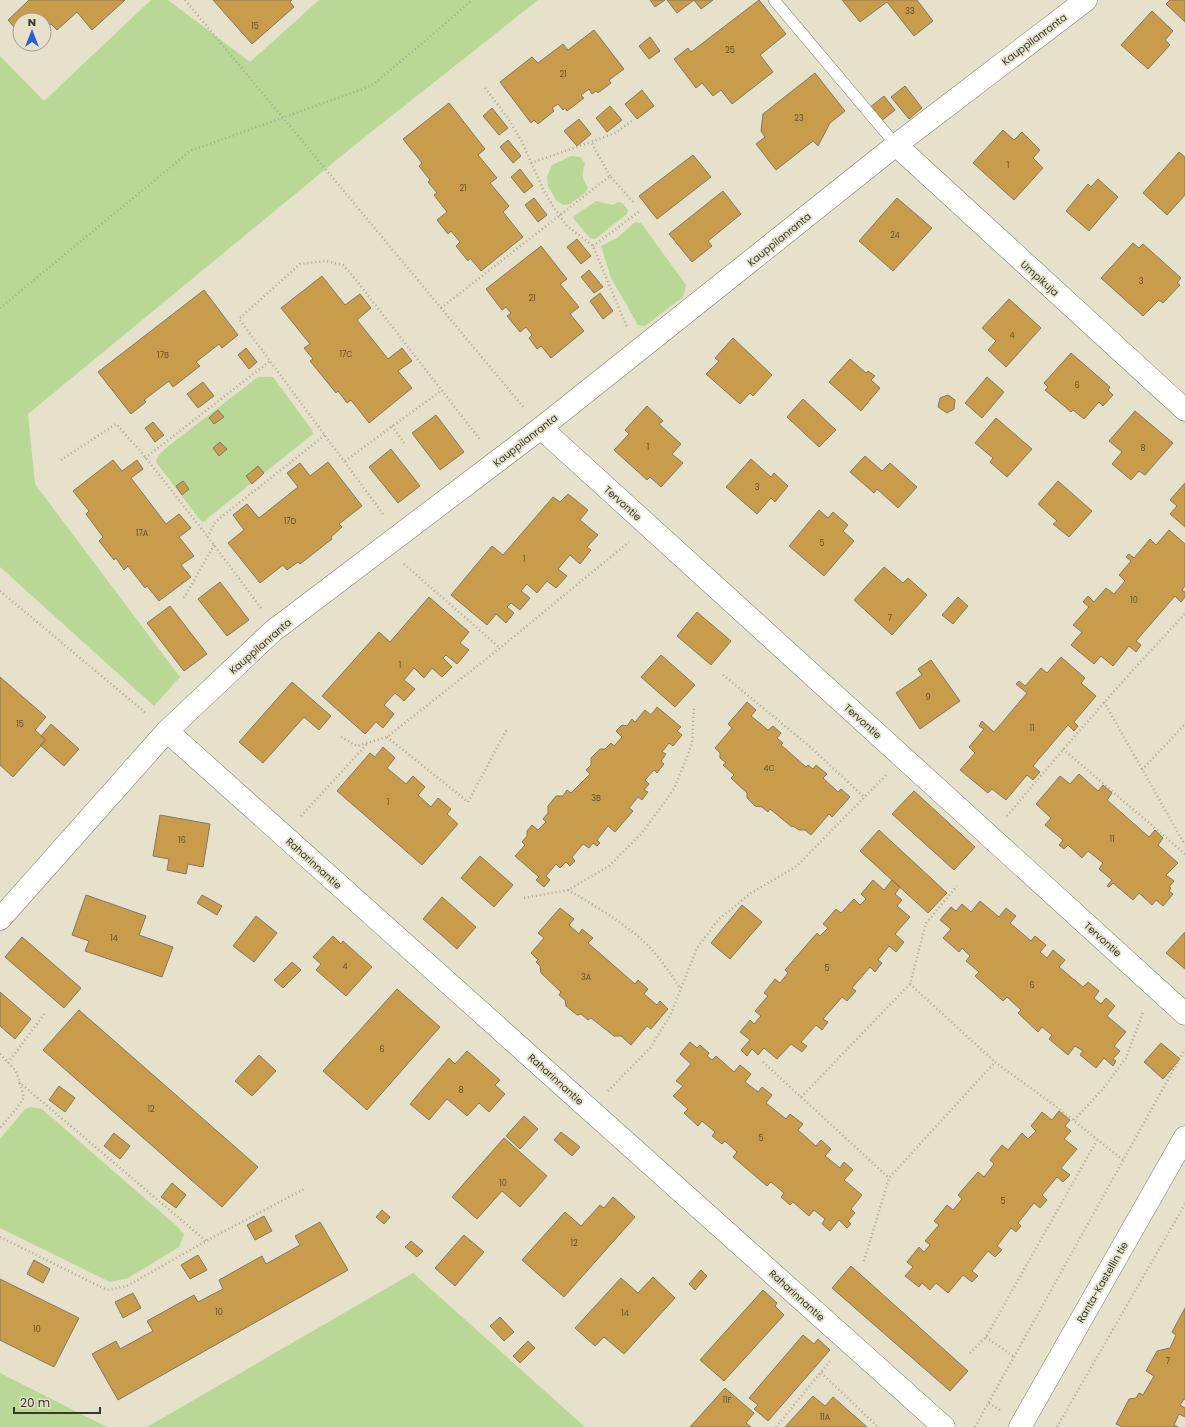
<svg xmlns="http://www.w3.org/2000/svg" width="1185" height="1427" font-family="Poppins,sans-serif">
<style>
.green{fill:#b9d895}
.building{fill:#c99c4b;stroke:#837865}
.lines{fill:none;stroke-linecap:round;stroke-linejoin:round}
.service-casing{stroke:#807b66;stroke-width:12}
.minor-casing{stroke:#807b66;stroke-width:23}
.path{stroke:#aca795;stroke-width:2.5;stroke-dasharray:1 3;stroke-linecap:butt}
.service{stroke:#fff;stroke-width:11}
.minor{stroke:#fff;stroke-width:22}
.labels{text-anchor:middle;stroke-width:3.5;stroke-linejoin:round;paint-order:stroke}
.number-label{font-size:8px;fill:#5e5035}
.street-label{font-size:10px;fill:#3a372e;stroke:#e6e1ca}
</style>
<rect width="100%" height="100%" fill="#e6e1ca"/>
<path class="green" d="M151,0H168L250,62L319,0H538L356,144L28,414L35,484L180,677L154,706L0,567V56L44,101Z
M571,156L580,157L585,163C582,173 581,178 588,187L586,192L570,204L563,205L556,200L548,186L547,177L552,165Z
M596,201L613,205L618,202L622,203L628,210L627,214L595,239L590,238L573,218L574,216Z
M635,222L641,223L686,285L683,297L645,326L638,325L611,278L601,246L617,238Z
M258,377H273L312,430L313,434L209,517L206,521L203,522L200,520L156,462L158,456L166,448Z
M31,1107L42,1109L179,1228L184,1235L179,1247L128,1278L110,1282L0,1228V1139L25,1109Z
M413,1273L585,1427H147Z
M0,1373L107,1427H0Z"/>
<path class="building" d="M29,0H125L92,30L77,12L57,30L51,24L44,30V20H20V34L8,20Z
M213,0H292L290,2L294,7L252,44Z
M650,0H665L655,7Z
M667,0H694L677,13Z
M694,0H713L701,9Z
M759,0L786,34L760,55L773,72L732,104L721,90L713,96L702,83L696,88L674,59L688,48L691,52Z
M842,0H917L933,21L914,36L887,2L860,22Z
M1170,0H1185V22L1166,4Z
M1152,11L1173,31L1165,40L1170,45L1148,69L1121,45Z
M594,30L624,69L609,80L611,83L598,93L596,91L592,94L589,89L581,95L584,98L567,111L565,108L563,110L558,104L552,108L554,111L538,124L534,120L531,123L500,82L532,57L538,63L563,44L568,50Z
M650,37L660,51L649,59L639,46Z
M815,73L845,111L830,123L818,146L813,141L776,170L756,144L765,137L761,131L763,114Z
M905,86L922,108L909,119L891,97Z
M642,90L654,106L637,119L625,104Z
M884,96L895,110L880,122L869,108Z
M449,103L485,149L478,155L497,178L490,183L509,206L503,212L523,237L481,271L470,258L468,261L456,246L460,242L451,231L448,234L437,220L447,212L434,195L437,193L428,182L430,180L419,166L422,163L403,139Z
M610,106L622,120L607,132L596,118Z
M492,108L508,128L499,135L483,116Z
M579,119L591,134L577,146L564,131Z
M1003,130L1014,140L1022,132L1040,150L1033,158L1043,168L1014,200L973,163Z
M508,140L521,156L513,163L500,147Z
M1179,152L1185,157V195L1167,215L1143,193Z
M693,155L711,177L657,219L639,196Z
M520,169L533,186L524,193L511,177Z
M1098,179L1118,197L1089,231L1066,211L1088,184L1091,187Z
M723,191L741,214L708,241L712,246L692,262L669,234Z
M534,198L547,215L538,222L525,205Z
M897,198L932,228L893,271L859,241Z
M577,239L591,256L581,264L567,247Z
M1133,243L1139,248L1143,244L1181,278L1177,283L1180,285L1163,303L1159,300L1143,316L1101,278Z
M541,246L567,279L560,284L579,307L570,314L584,331L551,358L541,346L537,349L529,338L532,335L526,327L520,332L507,316L511,313L506,307L502,310L486,289Z
M589,270L603,287L594,293L581,277Z
M322,276L345,305L360,294L371,308L357,320L388,359L402,348L412,361L398,371L412,388L369,423L351,400L347,403L338,391L336,393L310,361L313,359L304,348L310,344L281,308Z
M204,290L238,335L222,348L219,344L196,362L200,366L173,387L169,381L144,400L146,402L131,414L98,372Z
M600,293L613,311L603,319L590,301Z
M1009,299L1041,328L1006,367L988,350L996,341L982,328Z
M733,338L772,375L753,396L750,393L740,404L706,374L719,361L715,358Z
M246,348L257,362L249,369L238,355Z
M1071,353L1110,387L1108,390L1113,395L1103,406L1099,402L1084,419L1073,410L1071,412L1045,390L1048,387L1044,383Z
M850,359L866,373L868,371L875,376L871,380L880,388L861,411L829,382Z
M987,377L1004,392L982,418L965,403Z
M203,382L214,396L198,408L187,394Z
M948,395L955,400L954,409L947,413L938,407L940,398Z
M803,399L836,430L819,447L787,417Z
M647,406L663,421L659,424L681,444L672,454L683,463L661,487L650,477L647,480L614,450L629,434L625,430Z
M218,410L224,417L214,424L209,418Z
M1135,411L1173,443L1145,475L1139,471L1131,480L1112,464L1122,452L1109,441Z
M436,415L464,452L440,470L412,433Z
M996,418L1032,449L1007,477L990,462L993,458L975,443Z
M153,422L164,435L155,442L145,428Z
M220,442L227,449L219,456L213,448Z
M391,449L420,486L398,503L369,467Z
M865,456L882,471L890,463L917,487L898,508L877,489L874,493L850,472Z
M751,459L771,477L774,473L788,486L775,502L771,498L757,514L726,487Z
M113,460L122,471L137,460L143,469L131,478L166,524L179,514L191,528L179,537L194,556L181,565L191,577L159,601L147,586L145,588L128,566L124,570L116,558L114,560L99,541L103,537L86,514L89,511L73,491Z
M328,462L362,506L339,524L342,527L331,537L332,539L300,564L298,562L287,570L283,565L260,583L228,543L244,530L233,515L247,504L259,518L298,487L287,473L300,463L310,476Z
M258,466L264,473L252,484L246,476Z
M183,481L189,489L182,495L176,486Z
M1058,481L1092,511L1069,537L1053,524L1057,521L1038,504Z
M1185,483V527L1170,514L1177,506L1170,500Z
M568,494L588,510L580,520L598,535L587,547L591,550L580,564L570,555L558,569L567,576L556,588L547,581L537,593L527,584L521,591L530,598L520,610L511,603L507,607L514,613L506,623L496,614L487,625L451,595L492,546L503,555L553,497L560,502Z
M819,510L828,518L833,512L848,525L843,531L854,541L824,576L789,546Z
M1169,530L1185,544V586L1182,590L1185,592V597L1181,602L1175,596L1136,641L1141,645L1136,652L1129,646L1113,666L1101,656L1094,664L1071,645L1082,632L1073,625L1089,607L1083,602L1088,596L1094,602L1106,588L1114,594L1125,581L1119,575L1131,561L1126,557L1129,554L1134,558L1150,539L1156,545Z
M884,567L903,583L908,578L927,595L892,635L854,600Z
M220,582L249,620L227,636L198,599Z
M429,597L469,632L460,643L469,650L457,664L446,655L443,658L452,667L442,677L432,668L424,678L414,668L404,680L415,689L404,701L395,693L384,705L394,714L383,728L376,722L365,734L322,696L379,632L390,642Z
M958,597L968,606L953,624L942,615Z
M170,606L207,654L184,671L147,623Z
M697,612L731,641L711,665L677,636Z
M661,655L695,685L675,707L641,677Z
M1061,657L1085,678L1081,683L1096,696L1074,722L1078,726L1074,731L1068,725L1033,766L1040,772L1033,780L1027,775L1006,800L992,789L988,793L960,770L975,753L969,747L984,729L979,726L982,721L994,732L1027,693L1016,684L1019,681L1025,686L1041,668L1047,673Z
M931,660L960,701L920,729L896,693L922,675L918,669Z
M0,677L46,717L35,730L46,740L13,777L0,765Z
M292,682L331,716L319,730L304,717L263,763L239,742Z
M747,702L756,710L751,716L768,730L773,726L781,733L777,738L783,743L781,745L806,767L808,765L813,769L816,765L827,774L823,778L838,792L841,789L850,797L832,817L829,814L811,835L805,830H799L793,826L792,827L770,809L768,812L762,807L755,806L747,798V793L731,778L734,775L723,765L726,763L720,758V753L715,748L732,728L728,724Z
M657,707L681,727L677,731L682,735L673,746L669,743L662,752L666,754L661,761L664,764L657,773L654,770L645,780L649,784L644,790L648,792L642,800L638,797L629,808L633,811L615,832L608,826L597,840L600,843L597,846L593,843L589,848L583,844L572,857L575,861L570,866L566,862L560,868L556,864L546,876L550,880L544,887L536,880L539,877L515,856L525,845L522,842L527,836V831L532,825L538,830L546,822L543,819L548,813V806L556,796H563L567,790L571,793L590,774L586,770L591,765V758L600,749H605L611,743L614,746L622,737L616,731L622,725L627,726L632,719L635,722L645,710L651,715Z
M51,724L79,749L64,766L40,745L46,740L41,736Z
M383,747L395,758L387,768L406,784L413,776L425,787L418,795L431,807L438,798L451,809L447,814L458,824L422,865L337,791L370,753L375,757Z
M1079,774L1098,791L1103,785L1112,793L1107,800L1149,837L1155,830L1163,838L1158,845L1178,863L1166,875L1174,881L1169,887L1171,888L1169,891L1173,894L1163,906L1156,900L1152,905L1139,893L1133,900L1113,883L1109,887L1107,886L1112,880L1099,869L1103,863L1088,851L1082,858L1068,845L1064,849L1059,845L1063,840L1045,825L1051,818L1036,804L1060,776L1070,784Z
M914,791L975,847L954,870L892,814Z
M160,815L210,824L203,867L188,864L186,874L167,870L169,859L153,856Z
M879,830L947,893L928,913L860,851Z
M480,856L513,885L494,907L461,878Z
M873,880L884,890L892,880L900,887L895,894L902,900L897,906L910,917L895,934L904,942L896,952L889,946L878,960L882,963L875,972L870,967L852,988L856,991L847,1001L842,997L823,1019L828,1022L822,1030L816,1025L801,1042L807,1046L802,1052L791,1044L777,1059L764,1048L758,1055L752,1049L747,1056L741,1050L750,1040L740,1032L750,1020L754,1024L761,1016L755,1011L768,996L764,993L775,979L780,983L788,973L785,970L817,933L820,936L828,928L823,924L836,909L841,913L854,899L860,905L866,899L861,894Z
M86,895L146,916L139,935L173,947L162,977L85,951L89,941L72,935Z
M202,895L222,906L217,915L197,903Z
M442,897L476,927L457,949L423,919Z
M980,901L999,917L1006,908L1016,916L1010,923L1031,941L1035,936L1046,945L1040,952L1047,958L1053,950L1065,960L1059,967L1083,987L1088,982L1099,991L1094,998L1101,1004L1106,998L1115,1006L1107,1016L1126,1032L1114,1046L1120,1051L1113,1059L1116,1061L1113,1066L1104,1058L1096,1068L1080,1055L1083,1051L1075,1046L1068,1055L1049,1039L1052,1035L1042,1027L1038,1032L1018,1013L1021,1010L1007,997L1003,1001L975,976L979,972L966,961L970,956L962,948L959,952L943,938L951,929L940,920L951,907L956,911L962,904L971,912Z
M742,905L762,922L730,959L711,943Z
M560,908L574,919L569,925L579,934L582,929L593,938L588,943L635,984L638,980L648,989L644,994L657,1005L660,1001L668,1009L651,1029L647,1026L631,1045L621,1036H614L591,1018L588,1020L581,1014L577,1015L566,1006L565,1000L559,995L561,992L541,973L540,966L536,962L538,960L531,953L544,938L538,933Z
M256,916L277,933L254,962L233,946Z
M1185,932V969L1166,953Z
M333,936L341,944L343,941L372,967L346,996L316,970L321,964L313,957Z
M22,937L81,988L64,1008L5,957Z
M292,962L301,970L283,988L274,980Z
M397,989L440,1027L367,1110L323,1071Z
M0,992L31,1019L15,1039L0,1026Z
M79,1010L258,1167L222,1207L43,1050Z
M690,1042L697,1048L700,1045L709,1053L707,1056L712,1060L716,1056L734,1072L740,1065L751,1074L745,1082L758,1092L762,1087L772,1095L766,1103L786,1119L790,1114L803,1124L798,1130L816,1146L821,1140L831,1149L825,1156L840,1168L844,1162L853,1170L844,1180L862,1195L851,1209L855,1213L848,1221L851,1224L847,1228L839,1220L830,1231L822,1224L825,1219L814,1210L809,1216L793,1202L790,1205L781,1197L784,1193L771,1182L767,1186L733,1157L737,1152L725,1141L722,1144L712,1136L715,1132L702,1121L698,1126L684,1113L688,1109L673,1096L683,1086L676,1081L691,1064L680,1054Z
M1161,1043L1180,1059L1163,1079L1144,1062Z
M467,1051L500,1080L495,1085L505,1094L489,1112L479,1103L467,1116L447,1099L429,1120L410,1104L449,1058L455,1064Z
M259,1055L276,1071L252,1096L235,1081Z
M59,1086L75,1098L65,1112L49,1100Z
M1059,1111L1070,1120L1065,1126L1071,1131L1064,1139L1077,1149L1061,1168L1070,1175L1063,1182L1057,1177L1042,1195L1047,1200L1040,1208L1034,1203L1018,1223L1021,1226L1016,1232L1011,1228L997,1246L1002,1250L995,1257L988,1251L972,1271L978,1276L972,1282L963,1275L948,1293L936,1283L930,1290L922,1283L919,1287L905,1276L913,1267L907,1262L919,1247L924,1252L930,1245L925,1241L939,1225L934,1221L947,1205L953,1210L962,1199L958,1195L978,1172L984,1177L994,1164L990,1160L1002,1145L1008,1150L1022,1133L1028,1139L1036,1131L1031,1126L1042,1112L1052,1120Z
M524,1116L538,1129L520,1149L506,1136Z
M561,1132L580,1147L572,1156L554,1140Z
M114,1133L130,1146L120,1159L104,1146Z
M504,1138L547,1176L520,1207L502,1191L477,1219L452,1197Z
M172,1183L186,1195L176,1208L161,1197Z
M613,1197L635,1217L564,1297L522,1260L565,1212L581,1226L600,1205L604,1208Z
M382,1210L390,1217L384,1224L376,1217Z
M264,1216L272,1231L255,1240L247,1225Z
M320,1222L348,1270L118,1400L92,1354L116,1341L120,1349L153,1331L147,1321L194,1295L198,1302L223,1289L219,1280L262,1256L266,1264L300,1245L295,1236Z
M464,1235L484,1252L455,1286L435,1268Z
M411,1241L423,1251L417,1257L405,1247Z
M198,1255L207,1270L190,1279L181,1265Z
M34,1260L50,1269L43,1283L27,1274Z
M851,1266L968,1371L950,1391L832,1288Z
M701,1270L707,1276L695,1290L689,1284Z
M653,1277L675,1298L624,1354L604,1337L595,1346L575,1328L621,1278L638,1293Z
M0,1279L79,1318L54,1367L0,1340Z
M763,1290L777,1303L775,1306L784,1315L724,1381L700,1360Z
M133,1293L141,1308L123,1318L115,1302Z
M1185,1308V1399H1184L1180,1405L1185,1408V1417L1179,1414L1174,1425L1178,1427H1123L1116,1424L1129,1399L1136,1398L1139,1393L1143,1395L1154,1376L1146,1371L1157,1351L1170,1348L1176,1335L1172,1332Z
M500,1317L514,1332L504,1341L490,1326Z
M803,1335L814,1344L818,1339L830,1350L768,1421L754,1409L758,1405L749,1398Z
M528,1341L535,1348L520,1363L513,1356Z
M725,1388L754,1413L746,1423L751,1427H690Z
M813,1396L825,1406L833,1397L867,1427H785Z"/>
<g class="lines">
<g class="service-casing">
<path id="service" d="M774,0L896,145"/>
</g>
<g class="minor-casing">
<path id="minor" d="M896,145L1185,410
M541,428L1185,1014
M167,731L944,1427
M0,919L167,731L273,631L541,428L896,145L1086,0
M1020,1427L1185,1137"/>
</g>
<path class="path" d="M185,0L525,409
M485,88L508,118L522,142L543,189L554,208L567,226L593,246L627,327
M531,163L591,142
M610,176L591,142L615,133L632,121
M593,246L640,211
M0,308L190,151L371,86L424,42L472,0
M441,308L610,176L635,204
M392,426L404,443
M145,458L270,361
M61,460L116,424L142,453L208,537
M345,461L442,390
M383,514L239,319L300,264L326,261L343,265L356,280L481,441
M404,564L500,648
M0,591L147,714
M184,598L214,545
M261,608L208,537L215,522L325,435
M723,675L808,745L864,797
M1104,702L1185,845
M341,737L357,746L387,737L500,648L629,542
M387,737L468,802L507,729
M1063,749L1185,854
M1142,770L1185,724
M301,816L368,743
M1007,816C1065,747 1123,679 1185,614
M568,890C592,904 619,920 640,938C656,952 669,971 680,988
M524,898L568,890L609,866L642,833L674,789L692,744L694,708
M910,984L995,1062
M0,1054L16,1071L24,1097L17,1108L0,1128
M763,1062L889,1178
M8,1063L45,1013
M19,1082L206,1241
M608,1091L650,1048L670,1016L697,948L719,919L751,893L797,866L886,775
M801,1097L910,984L926,923L957,886
M1074,1120L1102,1090L1126,1058L1143,1012
M0,1237L107,1290L127,1286L206,1241L304,1189
M864,1261L889,1178L995,1062L1054,1105L1123,1160
M986,1337L1014,1357
M970,1353L986,1337L1097,1140
M821,1373L878,1427
M989,1403L1000,1410
M776,1427L831,1360
M975,1427L1185,1049
M1057,1427L1185,1204"/>
<use href="#service" class="service"/>
<use href="#minor" class="minor"/>
</g>
<g class="labels">
<g class="number-label">
<text x="910" y="14">33</text>
<text x="255" y="29">15</text>
<text x="730" y="53">25</text>
<text x="563" y="77">21</text>
<text x="799" y="121">23</text>
<text x="1008" y="168">1</text>
<text x="463" y="191">21</text>
<text x="895" y="238">24</text>
<text x="1141" y="284">3</text>
<text x="532" y="301">21</text>
<text x="1012" y="338">4</text>
<text x="346" y="357">17C</text>
<text x="163" y="358">17B</text>
<text x="1077" y="388">6</text>
<text x="648" y="450">1</text>
<text x="1143" y="451">8</text>
<text x="757" y="490">3</text>
<text x="290" y="524">17D</text>
<text x="142" y="536">17A</text>
<text x="822" y="546">5</text>
<text x="524" y="562">1</text>
<text x="1134" y="603">10</text>
<text x="890" y="621">7</text>
<text x="400" y="668">1</text>
<text x="928" y="700">9</text>
<text x="20" y="727">15</text>
<text x="1032" y="731">11</text>
<text x="769" y="771">4C</text>
<text x="596" y="801">3B</text>
<text x="388" y="805">1</text>
<text x="1112" y="842">11</text>
<text x="182" y="843">16</text>
<text x="114" y="941">14</text>
<text x="345" y="969">4</text>
<text x="827" y="971">5</text>
<text x="586" y="980">3A</text>
<text x="1032" y="988">6</text>
<text x="382" y="1052">6</text>
<text x="461" y="1093">8</text>
<text x="151" y="1112">12</text>
<text x="761" y="1141">5</text>
<text x="503" y="1186">10</text>
<text x="1003" y="1204">5</text>
<text x="574" y="1246">12</text>
<text x="219" y="1315">10</text>
<text x="625" y="1316">14</text>
<text x="37" y="1332">10</text>
<text x="1168" y="1364">7</text>
<text x="727" y="1403">11F</text>
<text x="825" y="1420">11A</text>
</g>
<g class="street-label">
<text transform="translate(1034 39) rotate(-37)" y="4">Kauppilanranta</text>
<text transform="translate(779 239) rotate(-39)" y="4">Kauppilanranta</text>
<text transform="translate(1040 278) rotate(42)" y="4">Umpikuja</text>
<text transform="translate(525 440) rotate(-38)" y="4">Kauppilanranta</text>
<text transform="translate(623 503) rotate(42)" y="4">Tervontie</text>
<text transform="translate(260 646) rotate(-41)" y="4">Kauppilanranta</text>
<text transform="translate(863 721) rotate(42)" y="4">Tervontie</text>
<text transform="translate(314 863) rotate(42)" y="4">Raharinnantie</text>
<text transform="translate(1103 939) rotate(42)" y="4">Tervontie</text>
<text transform="translate(556 1079) rotate(42)" y="4">Raharinnantie</text>
<text transform="translate(1102 1282) rotate(-60)" y="4">Ranta-Kastellin tie</text>
<text transform="translate(797 1295) rotate(42)" y="4">Raharinnantie</text>
</g>
</g>
<g transform="translate(32 32)"><circle r="19" fill="#e6e1ca" stroke="#a19d8c"/>
<path d="M0-3L7 15L0 10L-7 15Z" fill="#2a5fcd"/>
<text y="-6" font-size="11" font-weight="bold" text-anchor="middle" fill="#3a372e">N</text>
</g>
<path d="M14 1407v6h86v-6" fill="none" stroke="#3a372e" stroke-width="2"/>
<text x="20" y="1407" font-size="12" fill="#3a372e" stroke="#e6e1ca" stroke-width="3" paint-order="stroke">20 m</text>
</svg>
